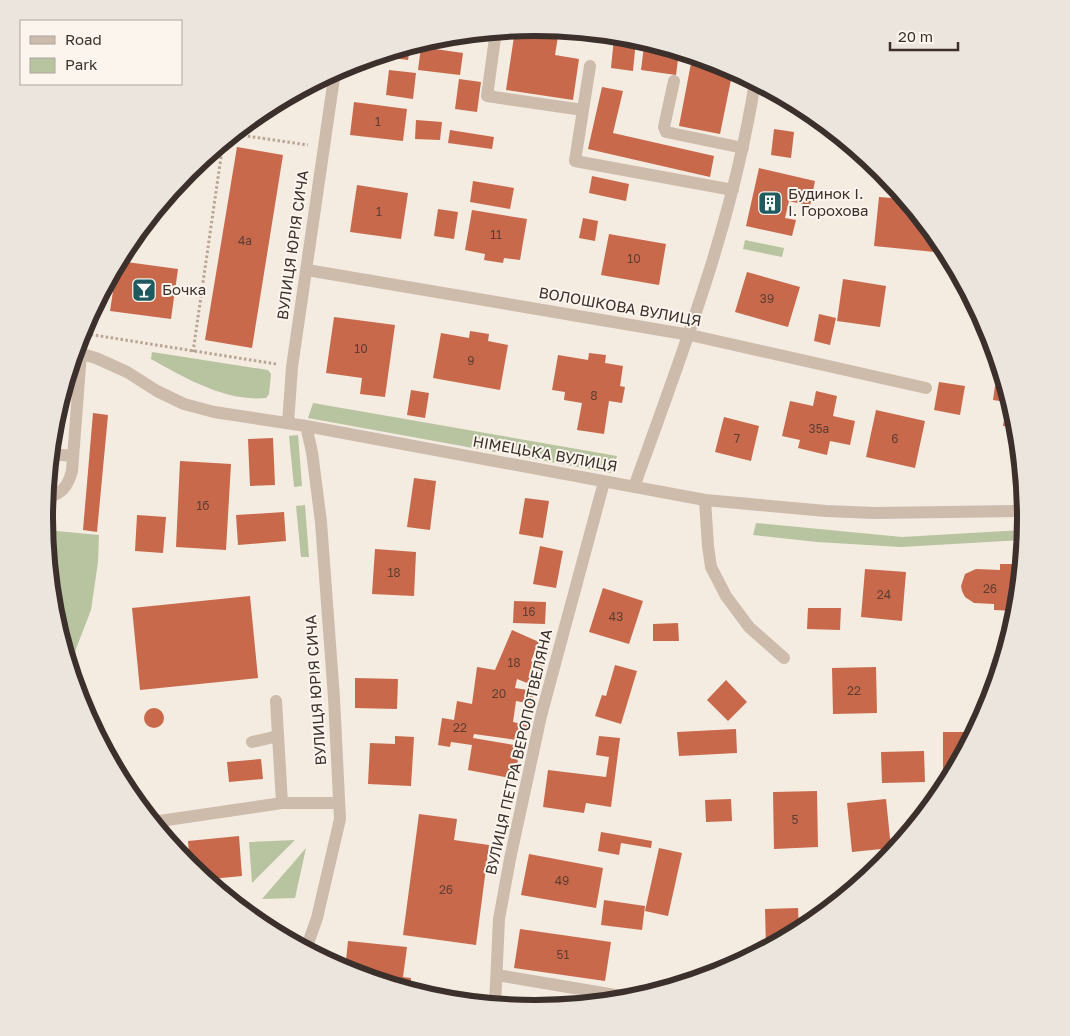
<svg xmlns="http://www.w3.org/2000/svg" width="1070" height="1036" font-family="'Golos Text',sans-serif">
<style>
.green{fill:#b8c4a0}
.building{fill:#c8694b}
.lines{fill:none;stroke-linecap:round;stroke-linejoin:round}
.path{stroke:#b9a596;stroke-width:3;stroke-dasharray:2.5 2.5;stroke-linecap:butt}
.minor{stroke:#cdbbac;stroke-width:12}
.labels{text-anchor:middle;stroke-width:4;stroke-linejoin:round;paint-order:stroke}
.number-label{font-size:12px;fill:#5e3e33}
.poi-label{font-size:15px;fill:#3b302b;stroke:#fbf5ee;text-anchor:start}
.street-label{font-size:15px;fill:#3b302b;stroke:#fbf5ee}
.rim{fill:none;stroke:#3b302b;stroke-width:6}
</style>
<rect width="100%" height="100%" fill="#f4ebe1"/>
<path class="green" d="M745,240L784,248L782,257L743,249Z
M152,352L268,370L271,374L269,394L266,398C226,402 185,378 151,359Z
M313,403L617,456L611,473L308,418Z
M298,435L302,486L294,487L289,436Z
M305,505L309,557H301L296,506Z
M756,523L902,537L1024,530L1023,540L901,547L817,542L753,535Z
M46,530L99,535L98,562L91,610L76,649L73,678L54,613Z
M295,840L252,883L249,842Z
M306,848L295,898L262,899Z"/>
<path class="building" d="M535,28L559,30L555,55L579,59L573,100L506,90L515,30Z
M614,38L636,40L633,71L611,68Z
M410,46L408,60L377,56L404,48Z
M644,46L679,52L676,75L641,70Z
M421,47L463,53L460,75L418,70Z
M688,54L723,65L733,70L720,134L679,126L692,58L687,57Z
M389,70L416,73L413,99L386,95Z
M459,79L481,82L477,112L455,109Z
M602,87L623,91L613,133L714,156L710,177L588,149Z
M354,102L407,109L403,141L350,135Z
M416,120L442,122L440,140L415,139Z
M774,129L794,132L791,158L771,155Z
M450,130L494,137L492,149L448,143Z
M237,147L283,155L252,348L205,340Z
M759,168L815,181L810,206L789,201L785,218L796,220L792,236L746,226Z
M592,176L629,184L626,201L589,193Z
M473,181L514,188L510,209L470,202Z
M357,185L408,193L401,239L350,232Z
M879,197L905,199L909,204L908,215L919,216L924,222L923,226H927L943,246L945,253L874,246Z
M438,209L458,212L454,239L434,236Z
M472,210L527,219L520,260L504,258L503,263L484,260L485,254L465,250Z
M583,218L598,221L595,241L579,238Z
M609,234L666,244L659,285L601,275Z
M119,261L178,269L171,319L110,311L117,265Z
M747,272L800,287L788,327L735,312Z
M843,279L886,286L880,327L837,321Z
M819,314L836,318L830,345L814,341Z
M334,317L395,325L385,397L360,394L362,378L326,373Z
M470,331L489,334L488,341L508,345L500,390L433,378L441,333L469,338Z
M589,353L606,355L605,363L623,366L620,386L625,387L622,403L609,401L604,434L577,430L582,403L564,400L565,392L552,390L558,355L588,360Z
M939,382L965,386L960,415L934,410Z
M995,386L1006,387L1017,428L1003,426L1007,402L993,400Z
M411,390L429,393L425,418L407,415Z
M816,391L837,396L833,416L855,421L850,445L830,441L827,455L798,448L800,440L782,436L790,401L813,406Z
M876,410L925,421L915,468L866,457Z
M93,413L108,415L97,532L83,530Z
M724,417L759,426L751,461L715,452Z
M273,438L275,485L250,486L248,439Z
M180,461L231,464L226,550L176,547Z
M414,478L436,481L430,530L407,527Z
M525,498L549,501L543,538L519,534Z
M45,511L53,512L52,527H45Z
M284,512L286,541L238,545L236,515Z
M137,515L166,517L163,553L135,551Z
M540,546L563,551L556,588L533,584Z
M375,549L416,552L414,596L372,594Z
M1000,564H1021L1016,611L994,610V604L974,603L965,597L962,591L961,586L965,574L976,569L1000,570Z
M865,569L906,572L902,621L861,617Z
M603,588L643,601L629,644L589,632Z
M250,596L258,678L140,690L132,608Z
M514,601L546,602L545,624L513,623Z
M808,608H841L840,630L807,629Z
M678,623L679,641H653V624Z
M512,630L539,642L531,661L543,666L535,686L517,679L515,688L534,691L532,704L516,701L513,722L527,725L524,741L474,734L473,738L520,746L515,779L468,770L472,745L451,742L450,747L438,745L442,718L454,720L457,701L472,704L477,667L495,670Z
M615,665L637,671L621,724L595,716L602,695L606,696Z
M876,667L877,713L833,714L832,668Z
M355,678L398,679L397,709L355,708Z
M726,680L747,702L728,721L707,700Z
M144 718a10 10 0 1 1 20 0a10 10 0 1 1-20 0Z
M736,729L737,753L679,756L677,732Z
M943,732H974L952,773H943Z
M395,736L414,737L411,786L368,784L370,743L395,744Z
M599,736L620,738L611,807L586,803L584,813L543,807L548,770L606,777L609,757L596,755Z
M924,751L925,782L882,783L881,752Z
M261,759L263,779L229,782L227,762Z
M817,791L818,847L774,849L773,792Z
M731,799L732,821L706,822L705,800Z
M886,799L891,848L852,852L847,803Z
M419,814L457,819L454,840L489,845L476,945L403,935Z
M601,832L652,841L651,848L621,843L619,855L598,851Z
M239,836L242,876L211,879L210,870L196,871L190,866L188,841Z
M659,848L682,853L668,916L645,911Z
M529,854L603,868L596,908L521,895Z
M604,900L645,906L642,930L601,925Z
M251,904L253,918L238,905Z
M798,908L799,930L766,948L765,909Z
M520,929L611,942L605,981L514,968Z
M348,941L407,947L403,977L411,978L410,990L345,970Z"/>
<g class="lines">
<path class="path" d="M233,134L308,145
M81,333L276,364
M193,352L223,143"/>
<path class="minor" d="M496,31L487,96L583,110L575,161L733,190
M674,81L664,127L666,132L743,148
M583,110L590,66
M307,270L690,335L926,388
M75,352L96,358L127,372L157,391L184,404L214,412L306,426L705,500L826,511L875,513L1025,511
M288,423L292,367L335,71
M51,454L73,456
M634,487C682,354 733,222 755,82
M46,498C62,494 68,486 72,471L81,353
M705,500L708,546L711,567L726,596L749,627L784,658
M276,701L282,803
M252,742L278,736
M153,822L282,803H339
M306,949L317,918L340,819L334,698L321,522L312,452L306,426
M497,975L633,998
M495,1005L499,919L510,859L541,716L604,482"/>
</g>
<defs>
<g id="building-square" transform="scale(1.25)"><rect x="-9" y="-9" width="18" height="18" rx="4" fill="#1f5a5e" stroke="#fbf5ee"/><path d="M-4-6H4V6H1V3H-1V6H-4ZM-2.5-4.3h1.7v1.8h-1.7ZM.8-4.3h1.7v1.8H.8ZM-2.5-1h1.7V.8h-1.7ZM.8-1h1.7V.8H.8Z" fill="#fff"/></g>
<g id="bar-square" transform="scale(1.25)"><rect x="-9" y="-9" width="18" height="18" rx="4" fill="#1f5a5e" stroke="#fbf5ee"/><path d="M-6-5H6L.8 .8V4.5H3.5V6h-7V4.5H-.8V.8Z" fill="#fff"/></g>
</defs>
<g fill-rule="evenodd">
<use href="#building-square" x="770" y="203"/>
<use href="#bar-square" x="144" y="290"/>
</g>
<g class="labels">
<g class="number-label">
<text x="378" y="126">1</text>
<text x="379" y="216">1</text>
<text x="496" y="239">11</text>
<text x="245" y="245">4а</text>
<text x="634" y="263">10</text>
<text x="767" y="303">39</text>
<text x="361" y="353">10</text>
<text x="471" y="365">9</text>
<text x="594" y="400">8</text>
<text x="819" y="433">35а</text>
<text x="737" y="443">7</text>
<text x="895" y="443">6</text>
<text x="203" y="510">1б</text>
<text x="394" y="577">18</text>
<text x="990" y="593">26</text>
<text x="884" y="599">24</text>
<text x="529" y="616">16</text>
<text x="616" y="621">43</text>
<text x="514" y="667">18</text>
<text x="854" y="695">22</text>
<text x="499" y="698">20</text>
<text x="460" y="732">22</text>
<text x="795" y="824">5</text>
<text x="562" y="885">49</text>
<text x="446" y="894">26</text>
<text x="563" y="959">51</text>
</g>
<g class="poi-label">
<text x="788" y="199">Будинок І.<tspan x="788" dy="17">І. Горохова</tspan></text>
<text x="162" y="295">Бочка</text>
</g>
<g class="street-label">
<text transform="translate(293 245) rotate(-82)" y="5">ВУЛИЦЯ ЮРІЯ СИЧА</text>
<text transform="translate(620 307) rotate(10)" y="5">ВОЛОШКОВА ВУЛИЦЯ</text>
<text transform="translate(545 454) rotate(10)" y="5">НІМЕЦЬКА ВУЛИЦЯ</text>
<text transform="translate(316 690) rotate(-94)" y="5">ВУЛИЦЯ ЮРІЯ СИЧА</text>
<text transform="translate(519 752) rotate(-77)" y="5">ВУЛИЦЯ ПЕТРА ВЕРОПОТВЕЛЯНА</text>
</g>
</g>
<path d="M0 0H1070V1036H0ZM53 518a482 482 0 1 1 964 0a482 482 0 1 1-964 0Z" fill="#ece5de" fill-rule="evenodd"/>
<path class="rim" d="M53 518a482 482 0 1 1 964 0a482 482 0 1 1-964 0Z"/>
<rect x="20" y="20" width="162" height="65" fill="#fbf5ee" stroke="#aea6a0"/>
<rect x="30" y="36" width="25" height="8" fill="#cdbbac" stroke="#aea6a0"/>
<text x="65" y="45" font-size="15" fill="#3b302b">Road</text>
<rect x="30" y="58" width="25" height="15" fill="#b8c4a0" stroke="#aea6a0"/>
<text x="65" y="70" font-size="15" fill="#3b302b">Park</text>
<path d="M890 42v8h68v-8" fill="none" stroke="#3b302b" stroke-width="2.5"/>
<text x="898" y="42" font-size="15" fill="#3b302b" stroke="#fbf5ee" stroke-width="4" paint-order="stroke">20 m</text>
</svg>
